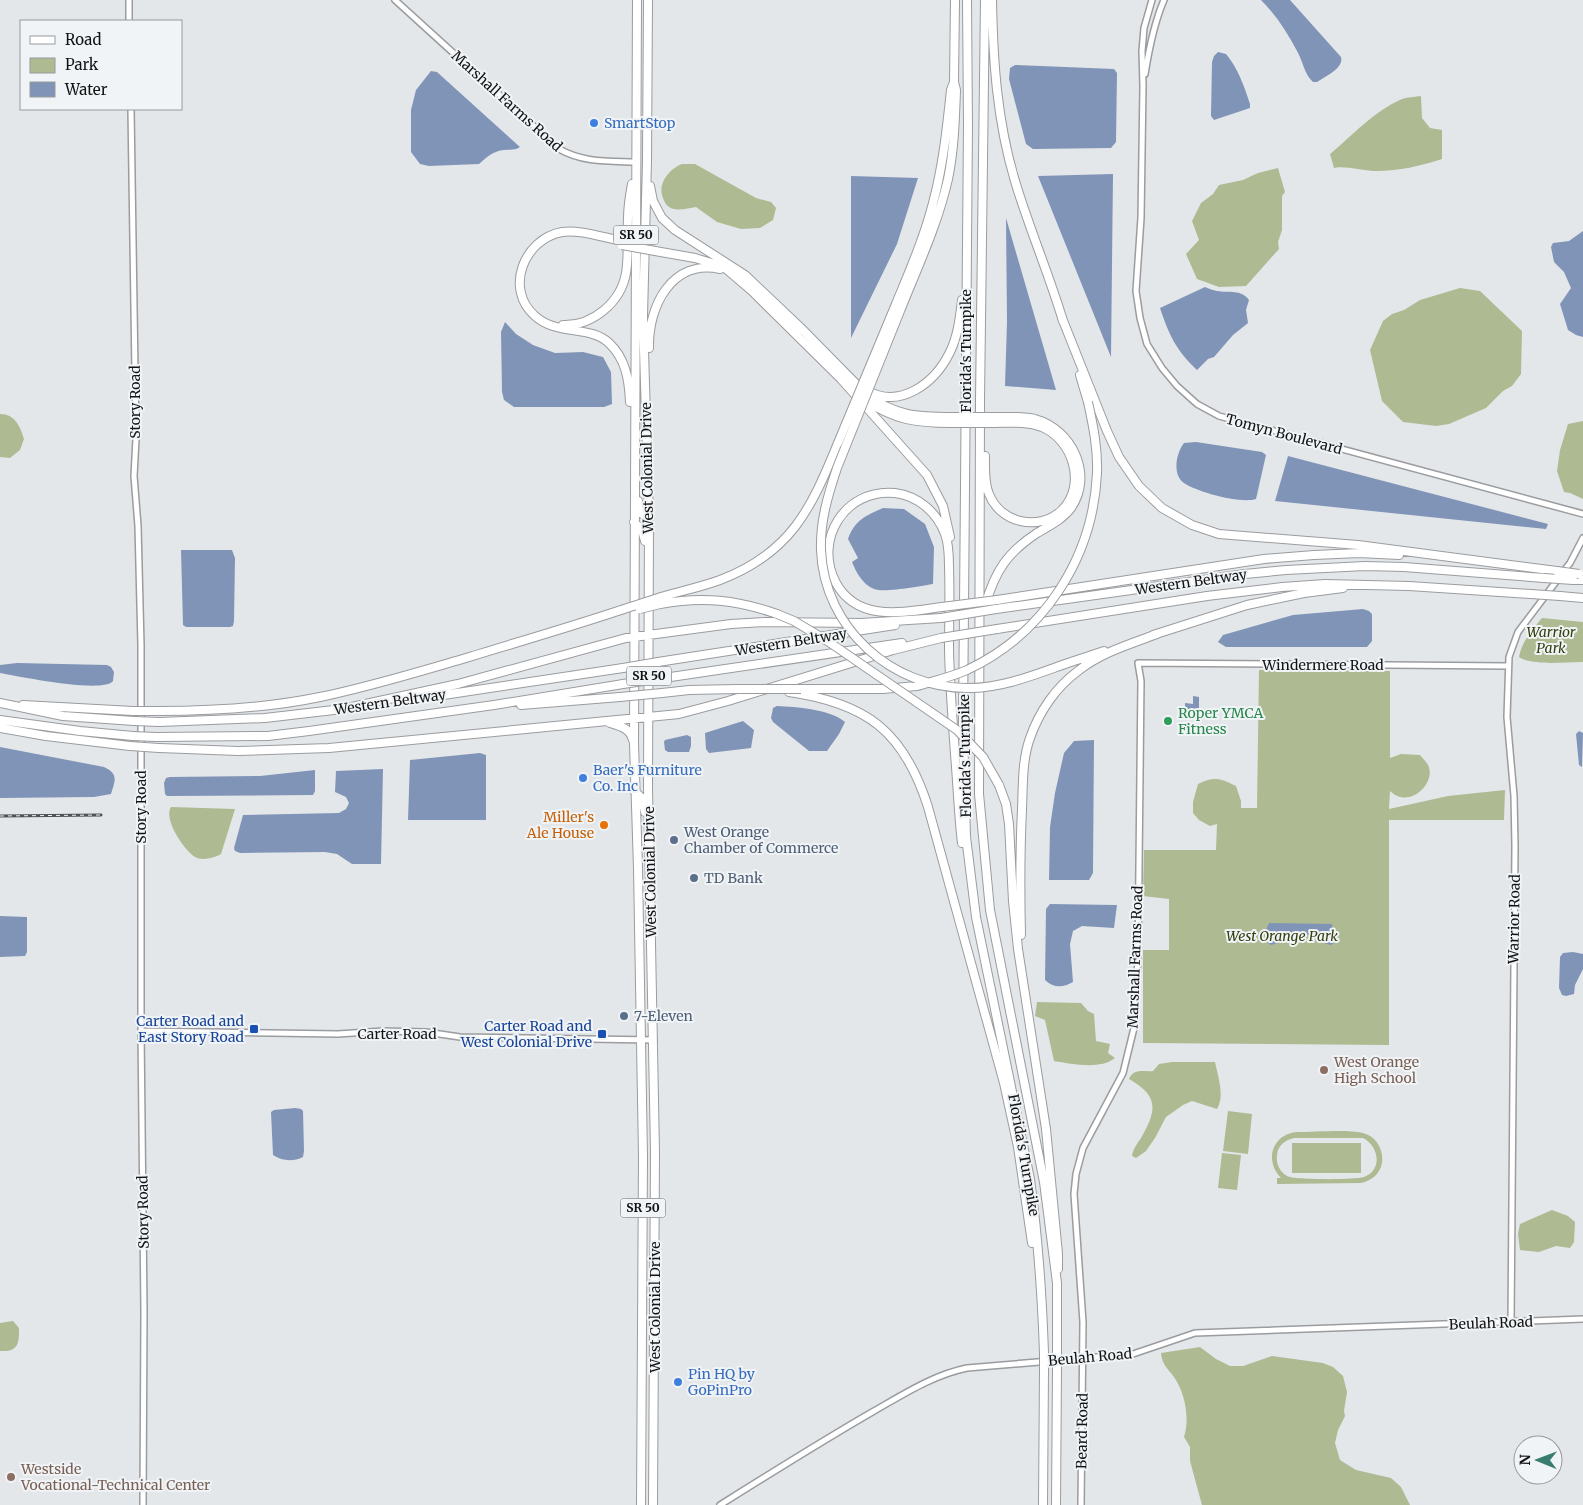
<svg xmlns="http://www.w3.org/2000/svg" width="1583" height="1505" font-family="Merriweather,serif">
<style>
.green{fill:#aeba92;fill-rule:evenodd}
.water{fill:#8094b8}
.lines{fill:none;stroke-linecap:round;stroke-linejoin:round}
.minor-casing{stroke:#9a9c9f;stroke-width:8}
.highway-casing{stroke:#9a9c9f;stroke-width:10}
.minor{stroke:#fff;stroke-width:5}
.highway{stroke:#fff;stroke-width:8}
.rail-casing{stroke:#505153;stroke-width:3}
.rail{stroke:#f1f4f6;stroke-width:1;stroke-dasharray:4;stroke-linecap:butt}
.highway-bridge-casing{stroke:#9a9c9f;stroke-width:10;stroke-linecap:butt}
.highway-bridge{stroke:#fff;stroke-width:8}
.shop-dot{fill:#3f7fe0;stroke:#f1f4f6;stroke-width:2}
.leisure-dot{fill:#2e9e5b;stroke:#f1f4f6;stroke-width:2}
.food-dot{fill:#e8710a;stroke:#f1f4f6;stroke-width:2}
.service-dot{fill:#5c6f8a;stroke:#f1f4f6;stroke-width:2}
.transit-dot{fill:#1a4fb4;stroke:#f1f4f6;stroke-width:2}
.education-dot{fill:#8d6e63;stroke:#f1f4f6;stroke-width:2}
.labels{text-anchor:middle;stroke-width:4;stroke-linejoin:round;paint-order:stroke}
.shield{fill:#f1f4f6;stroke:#555658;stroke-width:1}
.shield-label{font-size:12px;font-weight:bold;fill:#121314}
.street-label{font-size:14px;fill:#121314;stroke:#f1f4f6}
.shop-label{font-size:14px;fill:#366cbe;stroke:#f1f4f6;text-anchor:start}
.park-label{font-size:14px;font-style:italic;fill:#333e0d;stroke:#f1f4f6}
.leisure-label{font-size:14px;fill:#27864d;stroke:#f1f4f6;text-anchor:start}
.food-label{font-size:14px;fill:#c56008;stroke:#f1f4f6;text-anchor:end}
.service-label{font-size:14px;fill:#4e5e75;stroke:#f1f4f6;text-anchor:start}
.transit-label{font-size:14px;fill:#164399;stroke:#f1f4f6;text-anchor:end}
.education-label{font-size:14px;fill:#785e54;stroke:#f1f4f6;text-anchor:start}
</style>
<rect width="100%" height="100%" fill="#e4e7e9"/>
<path class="green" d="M1421,96L1422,118L1430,128L1442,130V159C1421,166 1398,171 1377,171C1366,171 1342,165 1334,168L1330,154C1353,135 1374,111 1402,99C1408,97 1415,97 1421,96Z
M682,164H695L756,198L771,202L776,208L773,220L760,228L741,229L717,222L696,207C688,208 677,212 669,207C666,205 664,201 663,198C657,184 669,169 682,164Z
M1278,168L1285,192L1282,196V230L1278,242L1279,249L1246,286L1219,287L1197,279L1186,254L1199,240L1192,221L1201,203L1213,194L1219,185L1243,180L1258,173Z
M1460,288L1480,291L1522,331L1521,374L1512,386L1503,391L1486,408L1449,424L1436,426L1403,422L1382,401L1370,350L1383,321L1392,314L1404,310L1420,300Z
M0,414C15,414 20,426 24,439L20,450L10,458L0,457Z
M1583,421V499L1570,493L1564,492L1557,471L1560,450L1568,424Z
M1542,618L1583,622V662C1567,662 1531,666 1519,657C1522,641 1532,630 1542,618Z
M1259,670L1390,671V758L1401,754L1420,755C1422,758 1426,761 1428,765C1437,783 1409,810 1390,791L1389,809L1448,796L1505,790L1504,820H1389V1045L1143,1043V950H1169V899L1143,896L1144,850H1216L1217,824L1210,826L1199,820L1193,813V802L1198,784C1214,776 1220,778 1236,786L1241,801V808H1257Z
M171,807L235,809L221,854C214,858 202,861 195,857C184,850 163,819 171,807Z
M1037,1002L1081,1003L1088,1011L1094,1014L1096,1041L1110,1044L1108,1053L1115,1058C1100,1070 1072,1064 1054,1061L1045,1020L1035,1016Z
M1172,1062H1215C1218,1077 1225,1096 1217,1109L1192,1101L1183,1105L1166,1117L1155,1138L1146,1151L1136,1158L1132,1156C1133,1149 1137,1144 1141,1138C1157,1110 1159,1096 1129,1079C1134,1068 1143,1072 1153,1071L1159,1064Z
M1228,1111L1252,1114L1248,1154L1223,1151Z
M1297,1132C1314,1132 1348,1129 1363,1133C1376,1136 1384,1150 1382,1163C1380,1174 1371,1181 1361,1183L1277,1184V1178H1281C1264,1161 1272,1134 1297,1132ZM1294,1138H1363C1379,1146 1383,1170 1364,1177C1355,1180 1294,1180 1287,1176C1280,1172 1276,1164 1277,1156C1277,1146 1285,1140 1294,1138Z
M1292,1143H1361V1173H1292Z
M1222,1153L1241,1155L1237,1190L1218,1188Z
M1552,1210L1568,1216L1575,1222L1574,1242L1570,1248L1556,1246L1539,1252L1520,1250L1518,1234L1520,1224Z
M13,1321L19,1328C19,1343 19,1352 0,1351V1323Z
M1200,1347L1216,1359L1230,1366H1243L1272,1356L1323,1363L1333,1367L1343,1376L1347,1392L1344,1411L1345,1416L1338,1430L1335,1443L1340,1460L1356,1470L1391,1478L1401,1487L1410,1505H1202L1190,1461V1447L1184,1437C1190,1418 1185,1393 1174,1377C1167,1368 1162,1364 1161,1353Z"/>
<path class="water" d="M1261,0H1290L1341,57C1344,68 1326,76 1317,82H1313C1304,74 1303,61 1297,51C1287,32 1276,15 1261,0Z
M1218,52L1226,54C1238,68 1244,86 1250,104V108L1214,120L1211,116L1212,62L1214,56Z
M1015,65L1114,69L1117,73L1116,142L1111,148L1033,149L1026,144L1009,79L1010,68Z
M431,71L437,72L520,147C515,151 510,149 504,150C493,151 487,157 479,164L429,166L420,164L411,152V110L416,90Z
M1113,174L1111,357L1038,176Z
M851,176L918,178L897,244L851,338Z
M1006,218L1056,390L1005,386L1007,322Z
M1583,231V337L1576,335L1568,330L1560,304L1571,288L1564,272L1554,262L1551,247L1553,243L1569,241Z
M1205,287C1209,289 1213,290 1217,291C1229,293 1241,289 1249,300L1246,310L1248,323L1233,335L1214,357L1208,359L1197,370C1176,350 1169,335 1160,308Z
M505,322L516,334L533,345L555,353L583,352L603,357L611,372L612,404L604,407H514L504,400L502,392L501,332Z
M1196,442L1262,452L1266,455L1256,499C1240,504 1197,492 1184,483C1172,475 1176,453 1184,443Z
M1288,456L1548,524L1546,529L1275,501Z
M883,508L904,509L925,524L934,547L933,584C920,586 885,593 874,589C863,585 856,572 852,562L858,558L848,539C855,520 865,516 883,508Z
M181,550H232L235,558L234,621L233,626L230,627H186L183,625Z
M1363,609L1369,611L1372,614V641L1367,647H1226L1218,642L1223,635L1293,615Z
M17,663L107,665L111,667L114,672L113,681C103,694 17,676 0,673V665Z
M1193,696L1199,697V713H1185V703L1193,704Z
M777,706C796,707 830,709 845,722L839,734L827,751H809L773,722L771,718L773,708Z
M743,721L754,730L751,748L709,753L706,749L705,733Z
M1579,731L1583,733L1582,767L1579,765L1576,734Z
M687,735L691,737V746L689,752H668L665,750L664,742L665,740Z
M1094,740L1093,873L1089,880H1049L1050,827L1055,793L1064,753L1074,741Z
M0,747L104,767C119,774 115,781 111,794L94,797L0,798Z
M480,753L486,755V820H408L410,760Z
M383,769L381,864H352L337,854L325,852L240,853L235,851L234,848L243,815L339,813L346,809L349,803L346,797L335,792L336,771Z
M315,770V791L313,795L167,796L165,794L164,783L166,778L170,777L260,776Z
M1050,904L1117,905L1114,928L1082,926L1073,931L1070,944L1073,982C1063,988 1053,988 1045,980L1046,909Z
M0,916L27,917V952L25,956L0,957Z
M1269,923L1332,924L1334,943L1331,945C1323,944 1317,937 1309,935C1296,930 1284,942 1271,945L1267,942L1266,930Z
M1573,952L1583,954V969L1575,985L1574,994L1566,996L1562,995L1559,988L1560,957L1563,953Z
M295,1108L301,1109L303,1111L304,1151L303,1157C293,1162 282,1161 273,1155L271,1112L274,1110Z"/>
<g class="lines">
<g class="minor-casing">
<path id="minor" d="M129,0V21
M395,0L559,149C584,163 609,161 636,162
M1152,0L1144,28L1142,51L1143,86L1141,218L1136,291L1140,318L1147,344L1162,368L1177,386L1197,404L1219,416L1583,514
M1145,74C1149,49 1154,23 1164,0
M131,109L136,439L134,476L138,526L141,645V1031L144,1311L143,1505
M1563,572L1570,563L1583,538
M141,1031L338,1034L383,1031L426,1032L460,1037L654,1040
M1511,1322L1515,846L1514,796L1507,717L1509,657L1518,632L1558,579
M720,1505C771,1473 822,1441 874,1411C904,1394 933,1375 967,1368L1133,1354L1195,1333L1583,1319
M1081,1505L1083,1322L1074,1194L1076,1174L1083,1148L1123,1073L1134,1028L1138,958L1141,681L1138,663L1508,666"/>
</g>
<g class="highway-casing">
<path id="highway" d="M637,0L634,743L638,868L643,1156L641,1505
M648,0L647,161L643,316L649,519L648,787L655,1152L653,1505
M967,0L968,125L963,727L966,837L976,917L1030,1179C1038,1237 1042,1295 1044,1353
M985,0L980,400L979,794L990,910L1044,1182L1057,1283V1353
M992,0C993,61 997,121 1015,181C1029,228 1049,274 1063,321
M650,186L653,201L662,218L675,230L745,275L804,331L867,395C897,416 916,417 952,417
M622,241C605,238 579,229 562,232C524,239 504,289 535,316C557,336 590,325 609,343C626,359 629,380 630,402
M655,251L695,258L718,265L725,268L752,291L841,379L927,475L943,506L950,537
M896,304C910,270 924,238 933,203C943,166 947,128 951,90L954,82
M902,306C919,264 938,223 948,179C954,150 955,120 956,90L954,82L955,0
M1062,318L1107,431L1119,457L1139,486L1162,508L1192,525L1219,534L1358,545L1557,571
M563,325C593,326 621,302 626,273C629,255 627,236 628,218C628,207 630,195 632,184
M649,348C648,306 672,259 720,269
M1080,375L1088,402
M866,390C900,410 935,383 950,352C958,336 960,317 962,300
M865,400C894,420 917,423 951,423
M985,456C985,469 984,483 989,494C1000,523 1039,532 1062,510C1087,485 1073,440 1042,427C1026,421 1010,423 993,423
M638,501C638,510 641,514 649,519
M634,522L642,530L645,541
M1573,580H1583
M1560,596L1583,598
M661,597C681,591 701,587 720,580C791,553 811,509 838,443
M997,600L1264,559L1314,555L1359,553L1399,555
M660,604C703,596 737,600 777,614
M985,606C995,571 1007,553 1037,533C1049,526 1063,519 1071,508C1094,475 1072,429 1035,419C1022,416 1007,417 993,417
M942,607C904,612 858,623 836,583C813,540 845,488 895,493C918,496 937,512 945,534C949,544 949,556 949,567C950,595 949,623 949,650C950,690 953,728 956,767C958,793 959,818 962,843
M996,609L1245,574L1286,570L1365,566L1404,567L1544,578
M997,629L1207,596L1282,587L1325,584L1409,586L1531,594
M1153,635L1247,605L1304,593L1343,588
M658,662L895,625
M1065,664L1104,651
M657,679L902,643
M801,689H883L917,686
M789,692C866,703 904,731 928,807L1004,1083L1018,1147L1032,1243
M662,693L689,690L738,689
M417,699L623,668
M0,703L63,716L134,721
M23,705L133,711
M521,705L620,697
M347,708L458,684L626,638L731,624L765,622L861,623L941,618
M158,711C212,711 267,708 320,697C369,687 418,672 466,658C518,642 570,627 621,610
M0,720L80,731L133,736
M159,722L265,718L351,708
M610,723C620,726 630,728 633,740
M0,728L46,736L130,746
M156,737L268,736L309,731L494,705L623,684
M159,748L238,751L329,748L679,714L728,701L893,650L941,638
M999,785L1006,804L1009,824L1013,901L1018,949L1046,1129L1058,1254V1269
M635,792L642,798L645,812
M1021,935C1020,893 1020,851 1022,809C1023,786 1022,760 1030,738C1039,712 1056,687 1078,671C1100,653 1130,644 1157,634
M1043,1505L1044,1370
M1056,1505L1057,1368"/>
</g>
<use href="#minor" class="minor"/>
<use href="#highway" class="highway"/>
<g class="rail-casing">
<path id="rail" d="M0,816L101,815"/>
</g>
<use href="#rail" class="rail"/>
<g class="highway-bridge-casing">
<path id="highway-bridge" d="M622,245L655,251
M902,306L837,468C828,495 820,521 821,550C824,628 892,689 969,688C1002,688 1034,675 1065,664
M952,417H993
M951,423H993
M838,443L896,304
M1557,571L1579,574
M1544,578L1573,580
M1531,594L1560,596
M942,607L997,600
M640,609L660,604
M621,610L661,597
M777,614L794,621L829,642L957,730L983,757L999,785
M941,618L996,609
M941,638L997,629
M623,668L658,662
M623,684L657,679
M917,686C934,681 951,677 967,670C1044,634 1093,558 1097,473C1098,449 1093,425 1088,402
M738,689H801
M620,697L662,693
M133,711H158
M134,721L159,722
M133,736L156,737
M130,746L159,748
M1044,1353V1370
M1057,1353V1368"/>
</g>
<use href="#highway-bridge" class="highway-bridge"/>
</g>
<g class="shop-dot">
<circle cx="594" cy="123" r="5"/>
<circle cx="583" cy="778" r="5"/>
<circle cx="678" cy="1382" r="5"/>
</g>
<circle class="leisure-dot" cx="1168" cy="721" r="5"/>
<circle class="food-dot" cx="604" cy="825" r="5"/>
<g class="service-dot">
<circle cx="674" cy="840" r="5"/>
<circle cx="694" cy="878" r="5"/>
<circle cx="624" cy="1016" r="5"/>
</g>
<g class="transit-dot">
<rect x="249" y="1024" width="10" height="10" rx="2.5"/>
<rect x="597" y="1029" width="10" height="10" rx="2.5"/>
</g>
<g class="education-dot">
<circle cx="1324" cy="1070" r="5"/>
<circle cx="11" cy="1477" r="5"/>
</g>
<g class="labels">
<g class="shield">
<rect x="613.5" y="225.5" width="45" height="19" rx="4"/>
<rect x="626.5" y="666.5" width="45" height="19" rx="4"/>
<rect x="620.5" y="1198.5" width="45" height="19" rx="4"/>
</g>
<g class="shield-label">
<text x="636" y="239">SR 50</text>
<text x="649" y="680">SR 50</text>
<text x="643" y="1212">SR 50</text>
</g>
<g class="street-label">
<text transform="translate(507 101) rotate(42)" y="5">Marshall Farms Road</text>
<text transform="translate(966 351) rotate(-90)" y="5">Florida's Turnpike</text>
<text transform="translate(135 402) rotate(-90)" y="5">Story Road</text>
<text transform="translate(1284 434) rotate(15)" y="5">Tomyn Boulevard</text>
<text transform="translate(647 468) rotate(-91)" y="5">West Colonial Drive</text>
<text transform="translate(1191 582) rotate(-8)" y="5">Western Beltway</text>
<text transform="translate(791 642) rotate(-9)" y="5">Western Beltway</text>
<text x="1323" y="670">Windermere Road</text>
<text transform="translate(390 702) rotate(-8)" y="5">Western Beltway</text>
<text transform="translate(965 756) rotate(-91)" y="5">Florida's Turnpike</text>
<text transform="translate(141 807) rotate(-90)" y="5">Story Road</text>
<text transform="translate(650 872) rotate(-91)" y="5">West Colonial Drive</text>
<text transform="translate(1514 919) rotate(-89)" y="5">Warrior Road</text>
<text transform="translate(1135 957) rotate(-88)" y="5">Marshall Farms Road</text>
<text x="397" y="1039">Carter Road</text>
<text transform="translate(1024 1155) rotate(80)" y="5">Florida's Turnpike</text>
<text transform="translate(143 1212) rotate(-91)" y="5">Story Road</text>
<text transform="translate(655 1307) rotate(-90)" y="5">West Colonial Drive</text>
<text transform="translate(1491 1323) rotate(-2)" y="5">Beulah Road</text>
<text transform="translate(1090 1357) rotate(-5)" y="5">Beulah Road</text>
<text transform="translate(1082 1431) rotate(-89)" y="5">Beard Road</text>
</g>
<g class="shop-label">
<text x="604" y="128">SmartStop</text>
<text x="593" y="775">Baer's Furniture<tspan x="593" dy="16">Co. Inc</tspan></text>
<text x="688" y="1379">Pin HQ by<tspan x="688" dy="16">GoPinPro</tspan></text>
</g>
<g class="park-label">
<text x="1551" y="637">Warrior<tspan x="1551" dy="16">Park</tspan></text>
<text x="1282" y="941">West Orange Park</text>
</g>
<g class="leisure-label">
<text x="1178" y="718">Roper YMCA<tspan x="1178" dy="16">Fitness</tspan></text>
</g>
<g class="food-label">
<text x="594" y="822">Miller's<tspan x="594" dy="16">Ale House</tspan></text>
</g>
<g class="service-label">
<text x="684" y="837">West Orange<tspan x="684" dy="16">Chamber of Commerce</tspan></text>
<text x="704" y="883">TD Bank</text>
<text x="634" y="1021">7-Eleven</text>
</g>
<g class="transit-label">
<text x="244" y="1026">Carter Road and<tspan x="244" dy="16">East Story Road</tspan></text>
<text x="592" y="1031">Carter Road and<tspan x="592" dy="16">West Colonial Drive</tspan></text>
</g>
<g class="education-label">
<text x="1334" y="1067">West Orange<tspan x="1334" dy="16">High School</tspan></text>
<text x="21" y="1474">Westside<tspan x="21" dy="16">Vocational-Technical Center</tspan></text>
</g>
</g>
<rect x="20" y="20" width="162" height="90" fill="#f1f4f6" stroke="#989a9c"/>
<rect x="30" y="36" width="25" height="8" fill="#ffffff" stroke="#989a9c"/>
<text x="65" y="45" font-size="15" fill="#121314">Road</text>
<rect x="30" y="58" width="25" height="15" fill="#aeba92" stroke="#989a9c"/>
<text x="65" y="70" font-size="15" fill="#121314">Park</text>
<rect x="30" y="82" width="25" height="15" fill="#8094b8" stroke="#989a9c"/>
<text x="65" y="95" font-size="15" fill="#121314">Water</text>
<g transform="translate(1538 1460) rotate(271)"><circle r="24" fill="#f1f4f6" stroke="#989a9c"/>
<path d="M0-4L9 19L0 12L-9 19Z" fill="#397d70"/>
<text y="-8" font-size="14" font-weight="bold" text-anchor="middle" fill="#121314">N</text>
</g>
</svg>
